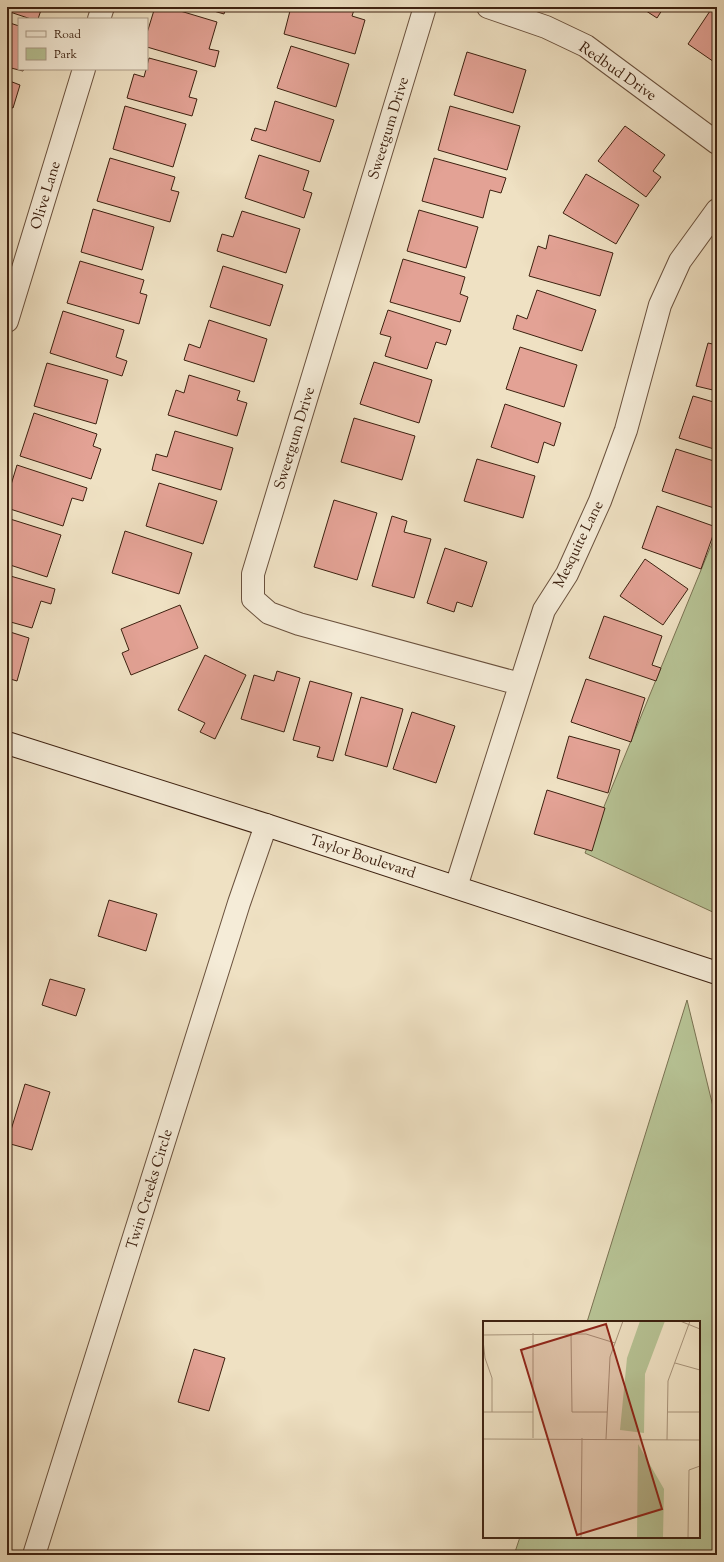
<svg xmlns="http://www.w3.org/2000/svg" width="724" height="1562" font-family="'Sorts Mill Goudy',serif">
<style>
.green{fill:#b7c395;stroke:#7a7252}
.building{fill:#e3a295;stroke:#3d2110}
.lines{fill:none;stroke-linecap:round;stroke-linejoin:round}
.street-casing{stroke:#6a513d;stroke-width:24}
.secondary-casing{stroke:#3d2110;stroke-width:24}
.street{stroke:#f5ecd8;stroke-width:22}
.secondary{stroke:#f5ecd8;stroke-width:22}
.labels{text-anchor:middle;stroke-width:3;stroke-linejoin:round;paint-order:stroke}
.street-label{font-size:15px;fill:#3d2110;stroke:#f5ecd8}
.inset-road{fill:none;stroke:#a8947b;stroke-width:1}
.view{fill:#8f2418;fill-opacity:0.15;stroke:#8f2418;stroke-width:2}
.inset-edge{fill:none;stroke:#3d2110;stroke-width:2}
</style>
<rect width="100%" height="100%" fill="#efe1c3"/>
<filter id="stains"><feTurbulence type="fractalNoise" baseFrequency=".005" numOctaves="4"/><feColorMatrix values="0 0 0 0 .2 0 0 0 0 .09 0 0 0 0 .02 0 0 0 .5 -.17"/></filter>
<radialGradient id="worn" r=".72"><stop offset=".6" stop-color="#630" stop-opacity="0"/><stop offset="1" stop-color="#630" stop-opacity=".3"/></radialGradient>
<path class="green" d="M717,531V914L585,853Z
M687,1000L717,1123V1555H514L520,1537H699V1322H587Z"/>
<path class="building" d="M7,7H42L38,19H31L7,11Z
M155,7H167L217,22L209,49L219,51L215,67L147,47V33Z
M200,7H226L224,14Z
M291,7L299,9L300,7H355L352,16L365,20L355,54L284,34Z
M640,7H664L657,18Z
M712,8L717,11V64L688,44Z
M7,22L19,26V69H24L23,71L7,67Z
M291,46L349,64L336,107L277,88Z
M467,52L526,70L513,113L454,95Z
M149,58L197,71L189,97L197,99L192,116L127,98L134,74L144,77Z
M7,80L20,85L13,108L7,106Z
M275,101L334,120L320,162L251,140L255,128L266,131Z
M125,106L186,124L173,167L113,149Z
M450,106L520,126L507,170L438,150Z
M625,126L665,155L653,171L661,177L646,197L598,161Z
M259,155L309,171L303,190L312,193L304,218L245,198Z
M110,158L175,177L171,190L179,192L170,222L97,201Z
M434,158L506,178L501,193L490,190L483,218L422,201Z
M586,174L639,205L616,244L563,213Z
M93,209L154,227L142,270L81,252Z
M419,210L478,227L466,268L407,251Z
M242,211L300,229L286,273L217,251L222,234L233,237Z
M549,235L613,253L600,296L529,276L538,246L546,249Z
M403,259L465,277L460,294L468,297L460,322L390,302Z
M80,261L144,280L140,293L147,295L139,324L67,303Z
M223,266L283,285L270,326L210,307Z
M537,290L596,310L582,351L513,329L517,315L527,319Z
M388,310L451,330L446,345L436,342L427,369L385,356L391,337L380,334Z
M63,311L124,330L116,357L127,361L122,376L50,353Z
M209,320L267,339L254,382L184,360L189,344L200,348Z
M708,343L717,345V391L696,386Z
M520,347L577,365L564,407L506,389Z
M374,362L432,380L419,423L360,404Z
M47,363L108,380L96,424L34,406Z
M189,375L240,391L237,400L247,403L237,436L168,415L176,390L184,393Z
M693,396L717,403V450L679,438Z
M505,404L561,423L554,446L544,442L538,463L491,447Z
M34,413L97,434L93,446L101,449L91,479L20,456Z
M354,418L415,436L402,480L341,462Z
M175,431L233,448L221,490L152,470L156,454L167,457Z
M676,449L717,462V509L662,491Z
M477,459L535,476L523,518L464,501Z
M17,465L87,488L83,501L72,498L63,526L7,508V498Z
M159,483L217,501L203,544L146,526Z
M334,500L377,513L357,580L314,567Z
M657,506L716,527L701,569L642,548Z
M392,516L407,521L404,532L431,539L414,598L372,586Z
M7,518L61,535L47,577L7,564Z
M125,531L192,553L179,594L112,573Z
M445,548L487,562L472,607L457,602L454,612L427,603Z
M645,559L688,589L663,625L620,596Z
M7,575L55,589L51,604L41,601L32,628L7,621Z
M180,605L198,648L131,675L122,653L129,650L121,629Z
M604,616L662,636L652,665L661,668L656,681L589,658Z
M7,631L29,638L17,681L7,678Z
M205,655L246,675L215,739L200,732L205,723L178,710Z
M277,671L300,678L284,732L241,719L254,675L274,681Z
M586,679L645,698L631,742L571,722Z
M310,681L352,693L333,761L317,757L320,747L293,740Z
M361,697L403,709L387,767L345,755Z
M412,712L455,726L436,783L393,769Z
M569,736L620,750L608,793L557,778Z
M547,790L605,808L592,851L534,834Z
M109,900L157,914L146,951L98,936Z
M50,979L85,989L76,1016L42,1005Z
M25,1084L50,1092L32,1150L7,1143Z
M194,1349L225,1358L209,1411L178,1402Z"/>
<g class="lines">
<g class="street-casing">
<path id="street" d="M425,7L253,574V599L269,613L299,624L520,684
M488,7L546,27L586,46L717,143
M99,19L103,7
M7,321L84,69
M456,887L544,610L567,574L600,501L626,430L660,305L680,261L717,210
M34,1555L239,903L266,825"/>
</g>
<g class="secondary-casing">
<path id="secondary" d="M7,743L266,825L717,973"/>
</g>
<use href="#street" class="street"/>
<use href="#secondary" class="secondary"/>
</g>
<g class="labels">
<g class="street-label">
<text transform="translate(618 71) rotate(35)" y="5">Redbud Drive</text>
<text transform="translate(388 128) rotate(-73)" y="5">Sweetgum Drive</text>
<text transform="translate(45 195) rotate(-73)" y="5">Olive Lane</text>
<text transform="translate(294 438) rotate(-73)" y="5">Sweetgum Drive</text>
<text transform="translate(578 544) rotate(-64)" y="5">Mesquite Lane</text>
<text transform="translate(363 856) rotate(18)" y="5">Taylor Boulevard</text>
<text transform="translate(149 1189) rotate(-73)" y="5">Twin Creeks Circle</text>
</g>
</g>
<g transform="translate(483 1321)">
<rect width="217" height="217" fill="#efe1c3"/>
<path d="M157,0H182L162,53L161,112L137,109L144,37ZM155,123L181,168L180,217H154Z" fill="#b7c395"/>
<path class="inset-road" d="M197,0L217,8M50,12V117M88,12L89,91H124M0,14L103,13L132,22M0,19L2,37L9,57V91M192,42L217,49M0,91H50M184,91H217M0,118L217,119M123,118L127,36L140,0M184,119L185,60L207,0M98,217L99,117M205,217L206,149L217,145"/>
<path class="view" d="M123,3L179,188L94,214L38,29Z"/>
<rect width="217" height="217" class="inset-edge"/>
</g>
<rect width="724" height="1562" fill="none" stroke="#efe1c3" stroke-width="24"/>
<rect x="8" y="8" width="708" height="1546" fill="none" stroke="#3d2110" stroke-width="2"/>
<rect x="12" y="12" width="700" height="1538" fill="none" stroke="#3d2110"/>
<rect x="18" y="18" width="130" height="52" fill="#f5ecd8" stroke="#ab9b88"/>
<rect x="26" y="31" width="20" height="6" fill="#f5ecd8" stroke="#ab9b88"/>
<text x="54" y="38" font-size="12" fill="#3d2110">Road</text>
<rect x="26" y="48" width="20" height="12" fill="#b7c395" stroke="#ab9b88"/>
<text x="54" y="58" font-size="12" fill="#3d2110">Park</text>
<rect width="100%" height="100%" filter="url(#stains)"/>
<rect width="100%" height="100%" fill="url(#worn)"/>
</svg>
